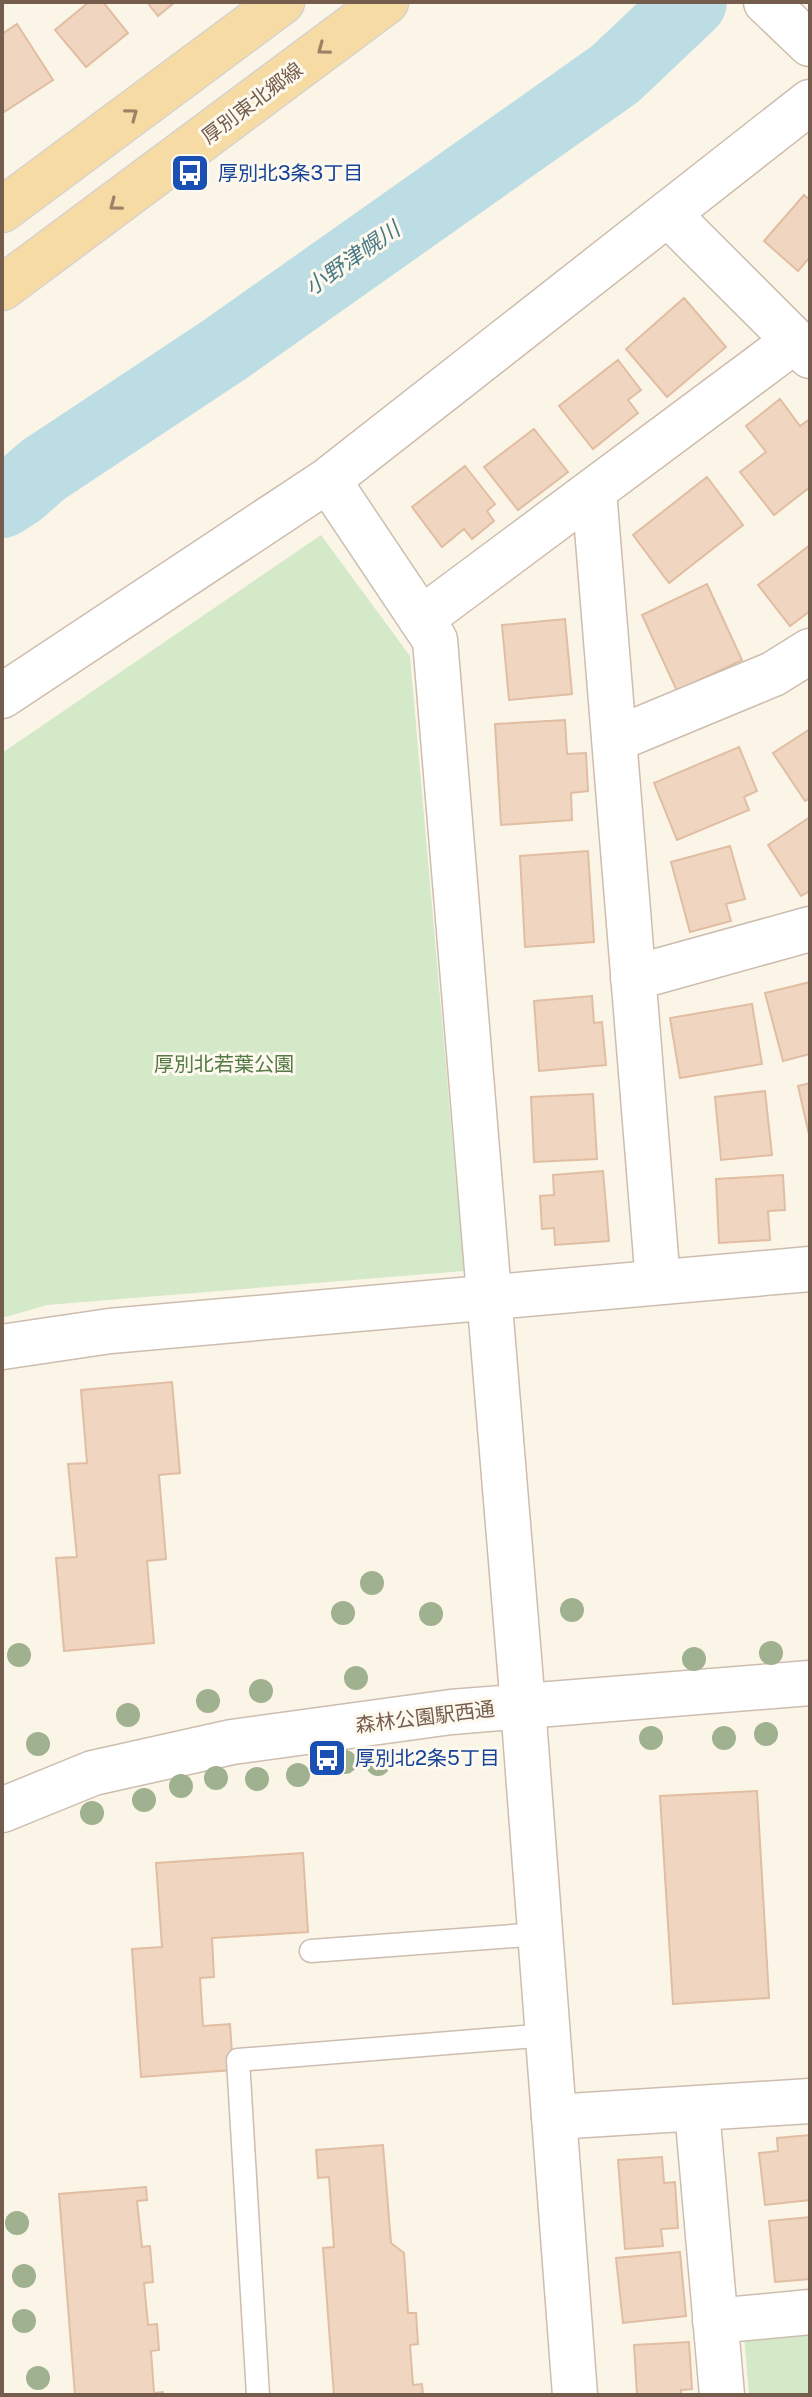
<svg xmlns="http://www.w3.org/2000/svg" width="812" height="2397" font-family="'Public Sans','Noto Sans JP',sans-serif">
<style>
.green{fill:#d3e9c7}
.lines{fill:none;stroke-linecap:round;stroke-linejoin:round}
.river{stroke:#bddde4;stroke-width:72}
.building{fill:#f0d6c1;stroke:#e1bda2;stroke-width:2}
.service-casing{stroke:#cdbdaf;stroke-width:25}
.minor-casing{stroke:#cdbdaf;stroke-width:47}
.tertiary-casing{stroke:#cdbdaf;stroke-width:47}
.secondary-casing{stroke:#d0beac;stroke-width:47}
.primary-casing{stroke:#d8d2cd;stroke-width:47}
.service{stroke:#fff;stroke-width:22}
.minor{stroke:#fff;stroke-width:44}
.tertiary{stroke:#fff;stroke-width:44}
.secondary{stroke:#fff;stroke-width:44}
.primary{stroke:#f6dca4;stroke-width:44}
.tree{fill:#9fb18e}
.oneway{stroke:#9c8367}
.labels{text-anchor:middle;stroke-width:6;stroke-linejoin:round;paint-order:stroke}
.street-label{font-size:20px;fill:#755d4d;stroke:#fef9ee}
.transit-label{font-size:20px;fill:#164399;stroke:#fef9ee;text-anchor:start}
.park-label{font-size:20px;fill:#537945;stroke:#fef9ee}
.water-label{font-size:22px;font-style:italic;fill:#477a86;stroke:#fef9ee}
</style>
<rect width="100%" height="100%" fill="#fbf5e8"/>
<path class="green" d="M321,535L410,656L464,1271L47,1305L2,1318V753Z
M810,2330V2395H749L744,2335Z"/>
<g class="lines">
<path class="river" d="M2,502L19,491L43,470L224,350L615,74L691,2"/>
</g>
<path class="building" d="M89,2H103L128,33L86,67L55,30Z
M147,2H175L158,16Z
M17,24L53,80L4,112L2,108V34Z
M804,195L810,200V257L798,271L764,241Z
M684,298L726,347L667,397L626,349Z
M618,360L641,390L628,400L638,413L593,449L559,406Z
M780,399L800,426L810,419V487L774,515L740,472L766,452L746,426Z
M534,429L568,472L518,510L484,467Z
M465,466L495,504L487,511L494,521L472,539L464,529L442,547L412,507Z
M707,477L743,525L669,583L633,535Z
M810,545V611L790,626L758,585Z
M707,584L742,660L677,691L642,615Z
M565,619L572,694L509,700L502,625Z
M565,720L567,754L586,753L588,791L571,793L572,820L501,825L495,724Z
M810,729V798L805,801L773,753Z
M739,747L757,791L744,797L749,810L677,840L654,783Z
M810,817V891L801,896L768,845Z
M730,846L745,899L726,904L731,921L690,932L671,862Z
M588,851L594,942L525,947L520,856Z
M810,982V1054L783,1061L765,993Z
M592,996L594,1023L602,1022L606,1065L539,1071L534,1001Z
M752,1004L762,1064L680,1078L670,1018Z
M810,1083V1139L798,1086Z
M765,1091L772,1155L721,1160L715,1097Z
M593,1094L597,1159L534,1162L531,1097Z
M603,1171L609,1241L555,1245L554,1228L542,1229L540,1196L554,1195L553,1175Z
M783,1175L785,1210L768,1211L770,1240L719,1243L716,1179Z
M172,1382L180,1473L159,1475L166,1559L147,1561L154,1643L64,1651L56,1558L77,1557L68,1464L87,1463L81,1390Z
M757,1791L769,1998L673,2004L660,1796Z
M303,1853L308,1932L212,1938L214,1977L200,1978L203,2026L230,2024L233,2070L141,2077L132,1949L162,1947L156,1863Z
M810,2135V2200L765,2205L759,2153L778,2151L777,2138Z
M383,2145L391,2243L404,2253L408,2313H416L418,2344L410,2345L413,2385L422,2384L423,2395H334L323,2248L334,2247L329,2177L318,2178L316,2150Z
M662,2157L664,2183L675,2182L678,2228L661,2229L663,2246L625,2249L618,2160Z
M146,2187L147,2200L137,2201L142,2247L150,2246L153,2282L144,2283L148,2325L157,2324L159,2350L151,2351L154,2393L163,2392V2395H75L59,2194Z
M810,2217V2279L775,2282L769,2221Z
M680,2252L686,2316L623,2323L616,2258Z
M689,2342L692,2389L681,2390V2395H637L634,2345Z"/>
<g class="lines">
<g class="service-casing">
<path id="service" d="M311,1951L540,1934
M258,2395L238,2060L548,2035"/>
</g>
<g class="minor-casing">
<path id="minor" d="M668,214L810,356
M594,491L658,1282
M421,619L793,342
M614,740L773,674L810,651
M633,978L810,929
M2,1347L110,1331L810,1269
M697,2110L722,2395
M554,2117L810,2101
M715,2321L810,2312"/>
</g>
<g class="tertiary-casing">
<path id="tertiary" d="M328,480L435,640L523,1706L575,2395
M2,696L328,480L810,102
M2,1810L93,1773L232,1742L451,1712L810,1683"/>
</g>
<g class="secondary-casing">
<path id="secondary" d="M766,2L810,44"/>
</g>
<g class="primary-casing">
<path id="primary" d="M2,210L282,2
M2,288L386,2"/>
</g>
<use href="#service" class="service"/>
<use href="#minor" class="minor"/>
<use href="#tertiary" class="tertiary"/>
<use href="#secondary" class="secondary"/>
<use href="#primary" class="primary"/>
</g>
<g class="tree">
<circle cx="372" cy="1583" r="12"/>
<circle cx="572" cy="1610" r="12"/>
<circle cx="343" cy="1613" r="12"/>
<circle cx="431" cy="1614" r="12"/>
<circle cx="771" cy="1653" r="12"/>
<circle cx="19" cy="1655" r="12"/>
<circle cx="694" cy="1659" r="12"/>
<circle cx="356" cy="1678" r="12"/>
<circle cx="261" cy="1691" r="12"/>
<circle cx="208" cy="1701" r="12"/>
<circle cx="128" cy="1715" r="12"/>
<circle cx="766" cy="1734" r="12"/>
<circle cx="651" cy="1738" r="12"/>
<circle cx="724" cy="1738" r="12"/>
<circle cx="38" cy="1744" r="12"/>
<circle cx="345" cy="1762" r="12"/>
<circle cx="378" cy="1764" r="12"/>
<circle cx="298" cy="1775" r="12"/>
<circle cx="216" cy="1778" r="12"/>
<circle cx="257" cy="1779" r="12"/>
<circle cx="181" cy="1786" r="12"/>
<circle cx="144" cy="1800" r="12"/>
<circle cx="92" cy="1813" r="12"/>
<circle cx="17" cy="2223" r="12"/>
<circle cx="24" cy="2276" r="12"/>
<circle cx="24" cy="2321" r="12"/>
<circle cx="38" cy="2378" r="12"/>
</g>
<defs><path id="oneway-chevron" d="M-2-3.5L2.5 0L-2 3.5" fill="none" stroke-width="1.6" stroke-linecap="round" stroke-linejoin="round" transform="scale(2)"/></defs>
<g class="oneway">
<use href="#oneway-chevron" transform="translate(323 49) rotate(143)"/>
<use href="#oneway-chevron" transform="translate(132 114) rotate(-37)"/>
<use href="#oneway-chevron" transform="translate(115 205) rotate(143)"/>
</g>
<defs>
<g id="bus-square" transform="scale(2)"><rect x="-9" y="-9" width="18" height="18" rx="4" fill="#1a4fb4" stroke="#fef9ee"/><path d="M-5-6H5V4H4V6H2V4H-2V6H-4V4H-5ZM-3.5-4V0h7V-4ZM-3.5 1.2v1.5H-2V1.2ZM2 1.2v1.5H3.5V1.2Z" fill="#fff"/></g>
</defs>
<g fill-rule="evenodd">
<use href="#bus-square" x="190" y="173"/>
<use href="#bus-square" x="327" y="1758"/>
</g>
<g class="labels">
<g class="street-label">
<text transform="translate(252 103) rotate(-37)" y="7">厚別東北郷線</text>
<text transform="translate(425 1717) rotate(-7)" y="7">森林公園駅西通</text>
</g>
<g class="transit-label">
<text x="218" y="180">厚別北3条3丁目</text>
<text x="355" y="1765">厚別北2条5丁目</text>
</g>
<g class="park-label">
<text x="224" y="1071">厚別北若葉公園</text>
</g>
<g class="water-label">
<text transform="translate(352 258) rotate(-35)" y="8">小野津幌川</text>
</g>
</g>
<rect width="812" height="2397" fill="none" stroke="#755d4d" stroke-width="8"/>
</svg>
